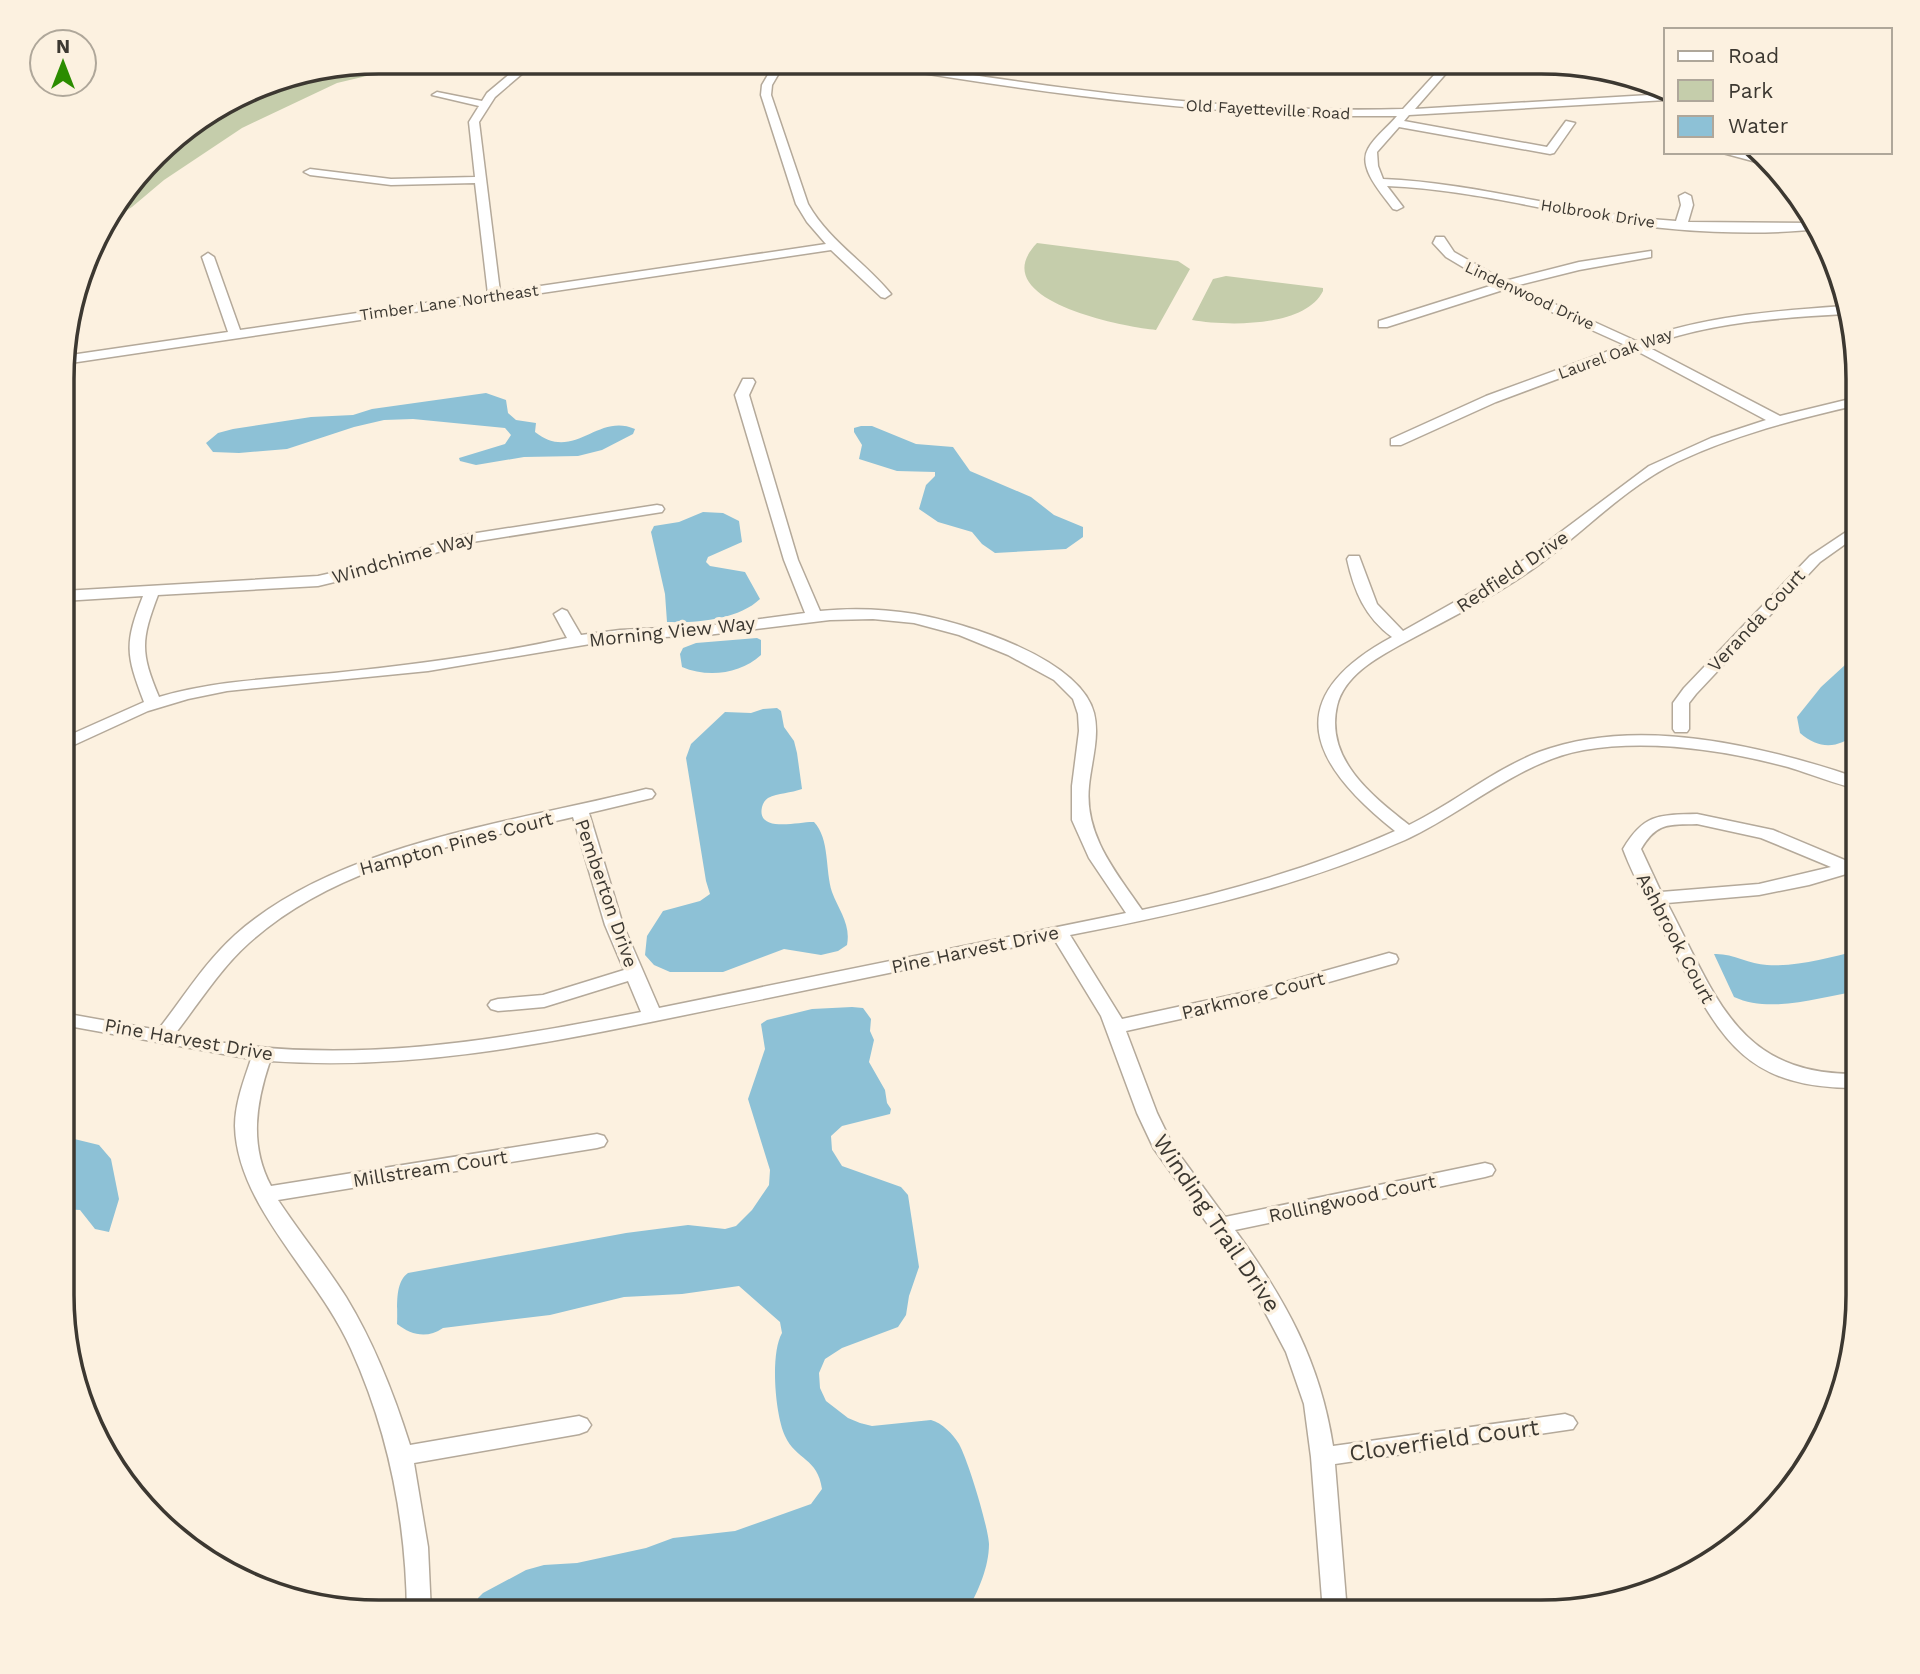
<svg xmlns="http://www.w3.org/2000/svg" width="1920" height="1674" font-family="'Work Sans',sans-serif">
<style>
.green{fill:#c5cdab}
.water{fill:#8dc1d6}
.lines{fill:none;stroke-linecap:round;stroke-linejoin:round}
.stream{stroke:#8dc1d6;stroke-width:2.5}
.minor-casing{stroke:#b4a99a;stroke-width:3}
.highway-casing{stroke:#dcdbda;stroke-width:4}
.minor{fill:#fff;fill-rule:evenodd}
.highway{fill:#8baff1;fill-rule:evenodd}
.labels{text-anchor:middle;stroke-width:7;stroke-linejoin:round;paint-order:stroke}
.far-street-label{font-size:16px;fill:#3c3831;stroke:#fcf1e0}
.street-label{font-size:19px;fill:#3c3831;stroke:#fcf1e0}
.near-street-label{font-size:23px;fill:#3c3831;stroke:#fcf1e0}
.rim{fill:none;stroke:#3c3831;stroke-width:3.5}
</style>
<rect width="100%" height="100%" fill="#fcf1e0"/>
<path class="green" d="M379,61H430L337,83L242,128L164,180L132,207L101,227L104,220L170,140L276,78Z
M1037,243L1178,261L1190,269L1156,330C1123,327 982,300 1037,243Z
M1226,276L1323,288V291C1305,328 1226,326 1192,320L1213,279Z"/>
<path class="water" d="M486,393L506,400L508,413L516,420L536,423L535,432C574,463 597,412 635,429L633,434L602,450L578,456L524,457L476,465L460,461L459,458L505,444L511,435L505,428L413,419L384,420L354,427L287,449L239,453L213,452L206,443L218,433L233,429L311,417L353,415L372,409Z
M861,426H872L916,444L953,447L970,471L1031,497L1054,515L1083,527V537L1066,549L995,553L982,544L972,532L938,522L919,509L926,485L935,476V472L897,471L859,459L862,445L854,432V428Z
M703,512L723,513L739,521L742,542L708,557L706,562L710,566L745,572L760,599C738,620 696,623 667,622L665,594L651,532L654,526L679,522Z
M757,638L761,640V655C740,674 708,678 682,667L680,654L683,648L696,643Z
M1858,648V732C1838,749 1820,750 1800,733L1797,717L1821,687L1857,654Z
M777,708L781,711L784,727L794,741L797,753L802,789C791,793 778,793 768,798C765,800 763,803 762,807C756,834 801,821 814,822C830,839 825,870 832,892C839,911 851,924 847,945L838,951L821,955L784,949L723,972H670L654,965L645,955L647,936L663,911L700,901L710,894L706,881L686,758L691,744L725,712L751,713L763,709Z
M1858,951L1859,991C1820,997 1771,1014 1734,997L1714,954C1732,953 1749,964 1767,965C1798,967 1829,957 1858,951Z
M852,1007L863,1008L871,1019L870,1031L874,1040L869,1062L885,1090L887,1103L891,1109L890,1114L842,1126L831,1136L832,1150L842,1166L901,1187L908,1195L919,1267L909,1296L906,1315L898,1327L842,1348L825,1359L819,1373L820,1388L826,1401L848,1418L860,1423L872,1426L931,1420C942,1423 953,1434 959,1444C968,1460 988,1526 989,1544C989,1567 978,1592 967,1611L765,1613C740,1600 720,1602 695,1613H477L478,1598L483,1593L526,1570L544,1565L577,1563L646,1548L673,1538L735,1531L811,1504L822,1489C818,1458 796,1460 785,1436C775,1414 770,1354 782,1333L780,1322L739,1286L682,1294L624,1297L550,1315L443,1328C427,1339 411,1335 397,1324C398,1308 394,1283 408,1273L626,1233L688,1225L725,1229L736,1226L752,1210L769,1185L770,1170L748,1099L765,1049L761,1024L767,1020L812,1009Z
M62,1136L99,1145L111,1159L119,1199L109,1232L95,1229L80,1210L62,1209Z"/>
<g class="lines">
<path class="stream" d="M357,65L403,61
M197,124L305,73"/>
<g class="minor-casing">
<path id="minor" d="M525,61H537L495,97L479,122L500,292L826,244L807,222L796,204L761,95L762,85L776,61H786L772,85L771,95L808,204C829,241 865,262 891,294L885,298L881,297L831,250L64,364V356L228,332L202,257L208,253L214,257L240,330L488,294L475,183L391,185L310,175L304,172L310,169L391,179L475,177L469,122L479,106L432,95L437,92L482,101L487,93Z
M868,62H889C1059,89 1231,114 1403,109L1446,62H1456L1415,109L1666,94V100L1409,115L1404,121L1547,147L1566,121L1575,123L1554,153L1550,154L1399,127L1377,152L1378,166L1383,179C1482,183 1577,215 1676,221L1681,205L1679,196L1685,193L1691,196L1693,205L1688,222L1815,223L1819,229C1756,236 1673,232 1610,221C1536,208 1463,189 1387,186L1403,207L1397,210L1393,209C1383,195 1357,168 1368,149C1374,137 1389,126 1397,116C1221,118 1047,94 873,65Z
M1719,152H1739L1770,160L1775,167Z
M1436,237H1444L1454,252L1505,281L1579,262L1651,251V257L1579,270L1515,286L1636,341C1704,316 1773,311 1844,306L1845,314C1777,318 1711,322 1646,346L1780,416L1858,397V405C1796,419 1734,435 1677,462C1624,488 1584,532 1537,566C1494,597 1446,620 1400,645C1375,659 1344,676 1337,706C1325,759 1371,795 1409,825C1454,803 1493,770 1539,752C1637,715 1763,746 1858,778V789C1835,784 1811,774 1788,767C1723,750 1650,739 1584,750C1520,761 1464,813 1405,840C1298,887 1185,913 1070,935L1122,1019L1260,989L1389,953L1396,955L1398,959L1396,963L1262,1001L1126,1031L1157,1113L1173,1146L1225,1217L1485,1163L1492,1165L1495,1170L1492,1175L1485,1177L1235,1230C1285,1299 1320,1361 1333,1446L1565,1414L1573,1417L1577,1423L1573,1429L1335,1464L1347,1612H1323L1311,1457L1304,1404L1286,1352L1249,1282L1154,1149L1137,1113L1101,1016L1054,939C929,964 805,991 680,1016C544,1044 410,1071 270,1061C256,1103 249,1145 271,1186L597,1134L604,1136L607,1141L604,1146L597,1148L278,1200C300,1233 325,1264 346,1297C374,1343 394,1394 410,1445L579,1416L587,1419L591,1425L587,1431L579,1434L414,1463L428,1547L431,1613H407C406,1520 389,1433 351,1349C318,1274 237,1207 235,1126C235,1103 244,1080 251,1059L63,1025V1013L158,1030C183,998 205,962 235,935C338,843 515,822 646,789L652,790L655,794L652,798L589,813L623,925L659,1008L1126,913L1089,858L1072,820V786L1079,731L1078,714L1073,699L1054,680L1008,655L959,635L914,623L873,619L830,620L707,635L620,639L428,671L227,691L188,699L148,711L63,750V738L144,702C126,655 124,644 143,596L63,601V591L318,576L367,565L464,535L657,505L662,506L664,509L662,512L466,543L376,572L318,586L158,595C141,640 140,652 159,697C217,680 274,679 334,673C412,665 490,655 567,638L554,614L562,609L567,611L581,635L620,630L707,626L805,613L784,560L735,395L743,379H753L755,382L749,395L798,560L820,611C852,608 884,609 915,614C965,623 1080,658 1094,713C1100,737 1091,763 1089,786C1084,835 1116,872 1142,910C1228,892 1314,867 1395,831C1309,763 1279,698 1392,637C1365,617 1354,591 1347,559L1349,556H1359L1377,604L1403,631L1506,573L1649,466L1711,438L1766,420L1635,350L1496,402L1401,445H1391V439L1486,396L1625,345L1503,290L1387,327H1379V321L1493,285L1446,257L1433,243ZM573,817L605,925L624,970L543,995L498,999L491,1001L488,1005L491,1009L498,1011L544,1007L628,981L641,1012C488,1042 331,1069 175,1034C199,1003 220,969 249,943C338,863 460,844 573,817Z
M1858,524V535L1820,562L1696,694L1689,703V729L1687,732H1675L1673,729V703L1684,688L1810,556Z
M1697,814L1773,830L1847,861L1858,858V869L1853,872L1809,885L1759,895L1667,903C1716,995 1736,1076 1859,1074V1088C1744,1089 1721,1039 1673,949C1656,916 1636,884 1623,849C1644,814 1658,815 1697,814ZM1697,824L1761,838L1831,867L1759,884L1661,892L1641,849C1657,822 1668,825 1697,824Z"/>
</g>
<g class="highway-casing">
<path id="highway" d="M1550,62H1562L1666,90V95L1552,65Z"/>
</g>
<use href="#minor" class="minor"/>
<use href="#highway" class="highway"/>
</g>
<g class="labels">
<g class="far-street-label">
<text transform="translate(1268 109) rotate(3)" y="6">Old Fayetteville Road</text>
<text transform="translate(1598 213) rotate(9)" y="6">Holbrook Drive</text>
<text transform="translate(1530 295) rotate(25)" y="6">Lindenwood Drive</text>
<text transform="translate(449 302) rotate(-8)" y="6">Timber Lane Northeast</text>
<text transform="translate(1615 353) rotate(-20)" y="6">Laurel Oak Way</text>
</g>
<g class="street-label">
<text transform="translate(403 557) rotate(-16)" y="7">Windchime Way</text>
<text transform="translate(1512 571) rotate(-34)" y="7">Redfield Drive</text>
<text transform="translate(1756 620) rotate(-47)" y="7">Veranda Court</text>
<text transform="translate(672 631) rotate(-6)" y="7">Morning View Way</text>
<text transform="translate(456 843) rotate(-15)" y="7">Hampton Pines Court</text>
<text transform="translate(607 893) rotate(71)" y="7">Pemberton Drive</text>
<text transform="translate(1676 938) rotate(62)" y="7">Ashbrook Court</text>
<text transform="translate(975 949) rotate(-12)" y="7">Pine Harvest Drive</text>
<text transform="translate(1253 995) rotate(-14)" y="7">Parkmore Court</text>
<text transform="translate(189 1039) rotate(10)" y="7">Pine Harvest Drive</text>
<text transform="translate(430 1168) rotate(-9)" y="7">Millstream Court</text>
<text transform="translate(1352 1198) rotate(-12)" y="7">Rollingwood Court</text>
</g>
<g class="near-street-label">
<text transform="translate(1217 1223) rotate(56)" y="8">Winding Trail Drive</text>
<text transform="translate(1444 1440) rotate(-8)" y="8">Cloverfield Court</text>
</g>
</g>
<path d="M0 0H1920V1674H0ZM379 74H1541A305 305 0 0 1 1846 379V1295A305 305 0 0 1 1541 1600H379A305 305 0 0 1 74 1295V379A305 305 0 0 1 379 74Z" fill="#fcf1e0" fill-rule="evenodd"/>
<path class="rim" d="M379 74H1541A305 305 0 0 1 1846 379V1295A305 305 0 0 1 1541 1600H379A305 305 0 0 1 74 1295V379A305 305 0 0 1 379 74Z"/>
<rect x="1664" y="28" width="228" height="126" fill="#fcf1e0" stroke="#afa79a" stroke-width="2"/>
<rect x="1678" y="51" width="35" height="10" fill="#ffffff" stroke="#afa79a" stroke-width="2"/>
<text x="1728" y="63" font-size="21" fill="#3c3831">Road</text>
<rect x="1678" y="80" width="35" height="21" fill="#c5cdab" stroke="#afa79a" stroke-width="2"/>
<text x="1728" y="98" font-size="21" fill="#3c3831">Park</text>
<rect x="1678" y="116" width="35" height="21" fill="#8dc1d6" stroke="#afa79a" stroke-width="2"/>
<text x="1728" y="133" font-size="21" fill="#3c3831">Water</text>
<g transform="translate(63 63)"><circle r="33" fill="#fcf1e0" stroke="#afa79a" stroke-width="2"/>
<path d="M0-5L12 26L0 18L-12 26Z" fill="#2b8c00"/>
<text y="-10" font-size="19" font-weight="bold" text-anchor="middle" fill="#3c3831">N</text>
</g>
</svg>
